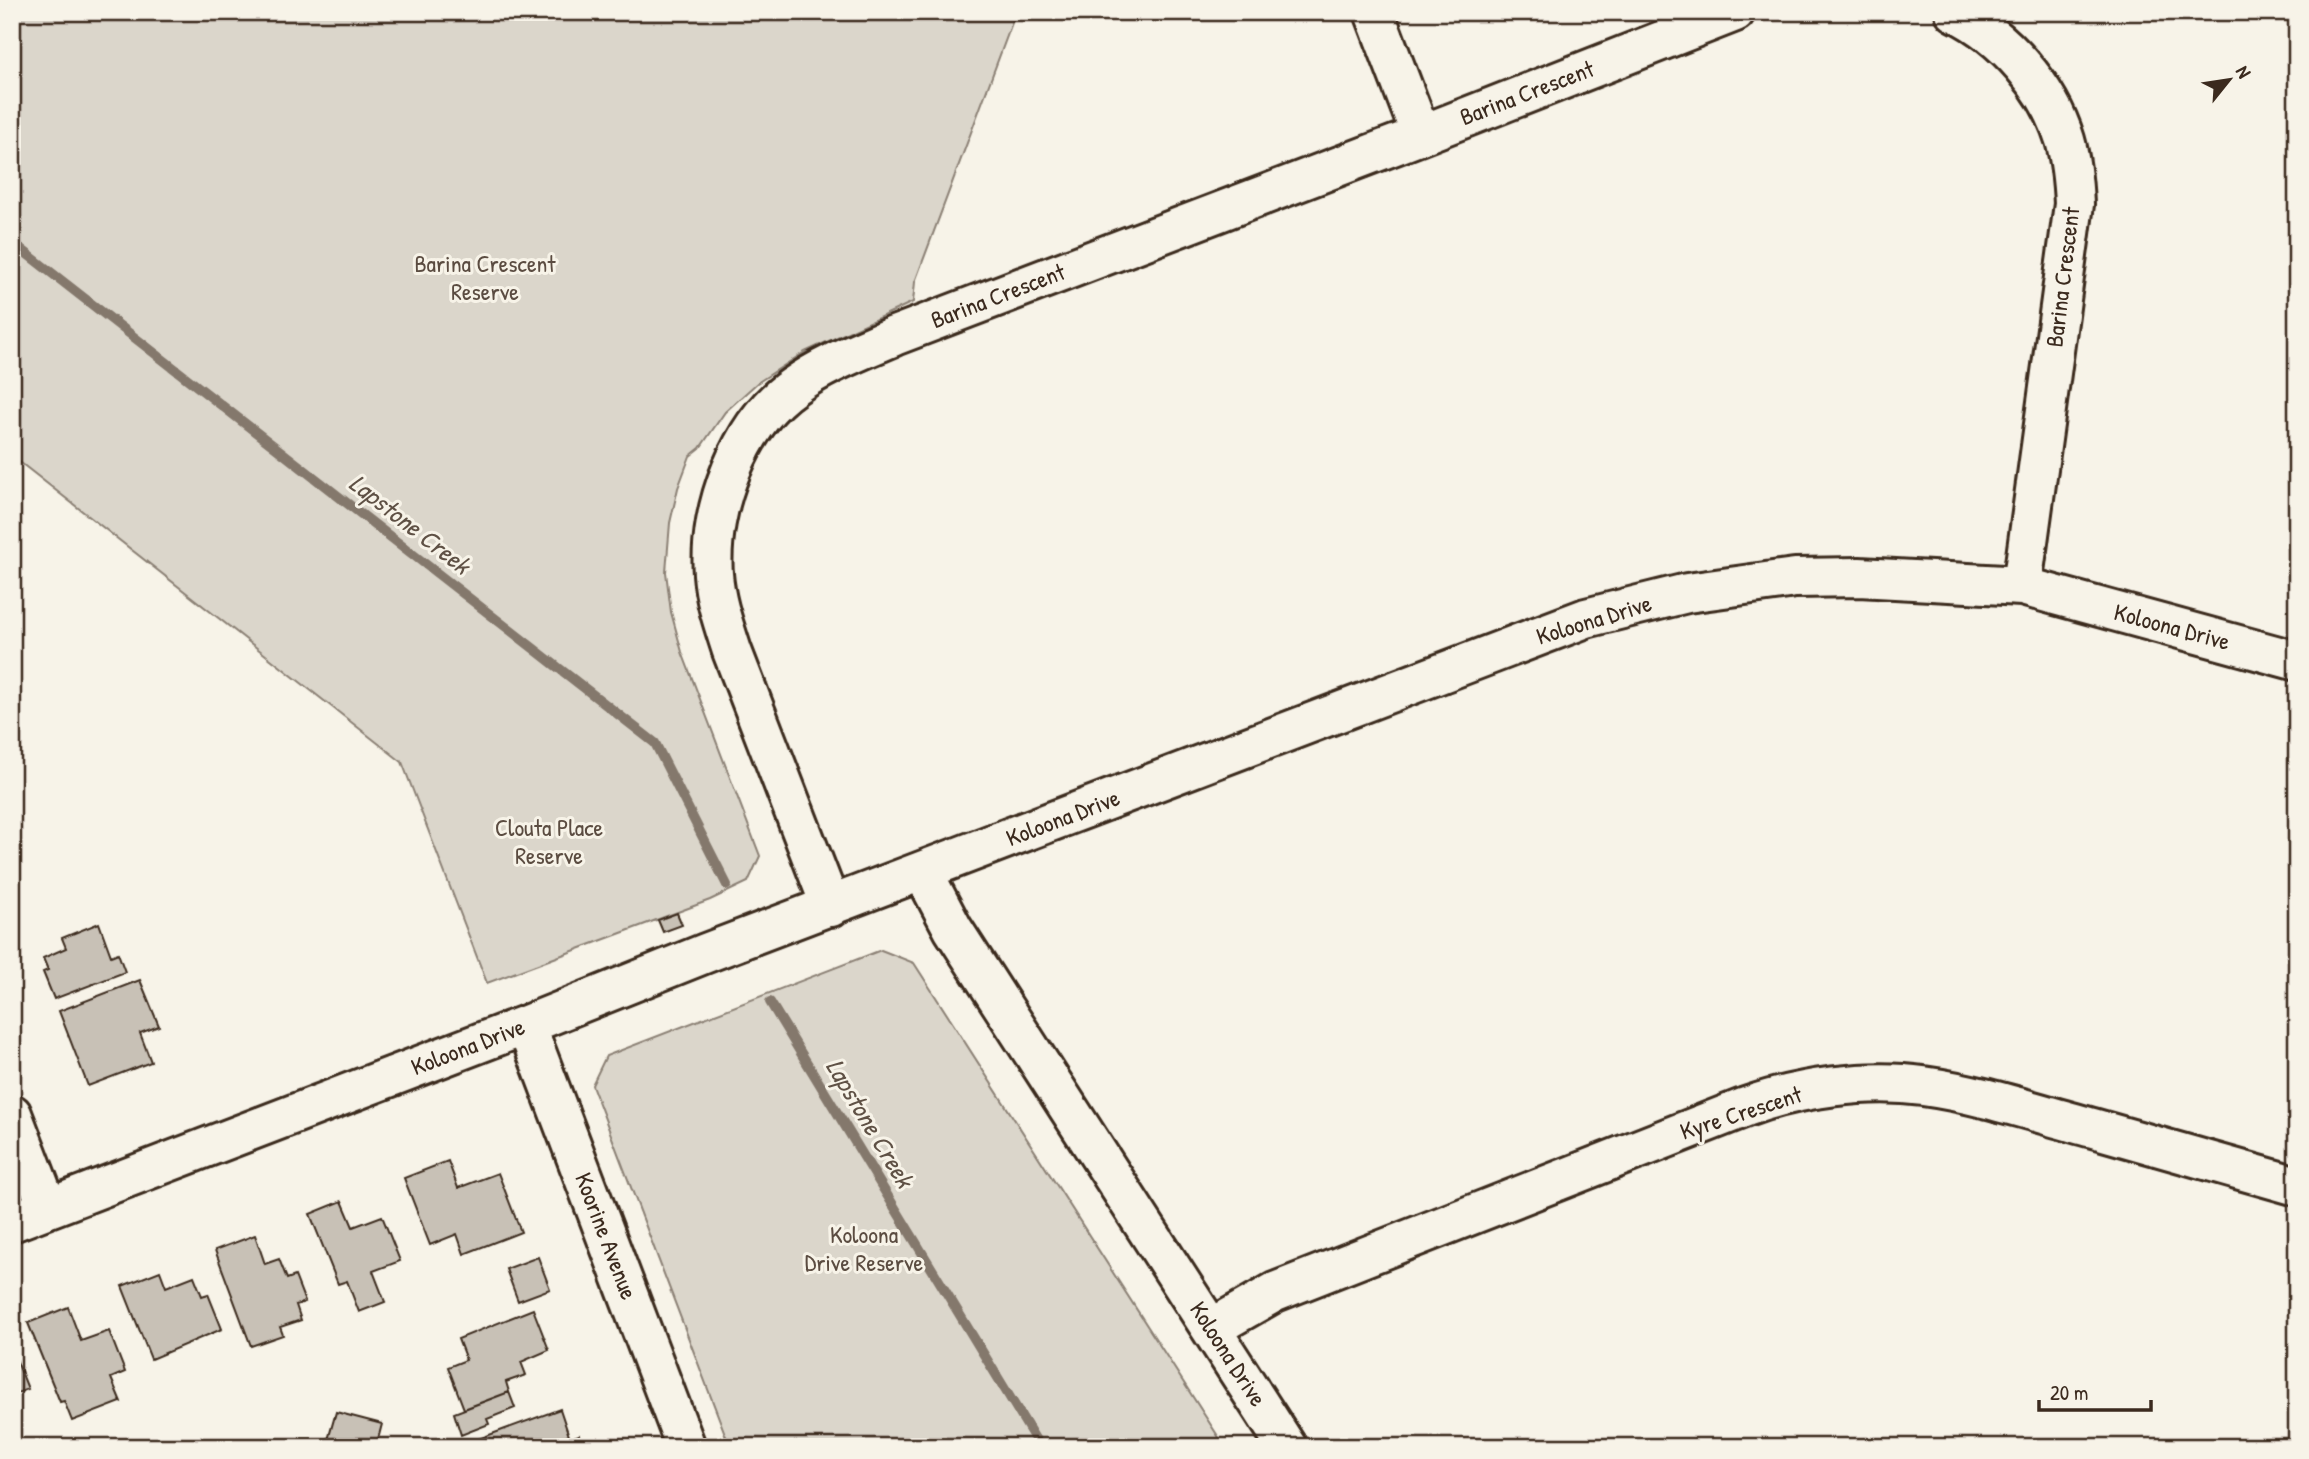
<svg xmlns="http://www.w3.org/2000/svg" width="2309" height="1459" font-family="'Patrick Hand',sans-serif">
<style>
.green{fill:#dbd6cb;stroke:#8b8074;stroke-width:2}
.lines{fill:none;stroke-linecap:round;stroke-linejoin:round}
.stream{stroke:#84786c;stroke-width:10}
.building{fill:#c8c1b6;stroke:#3b2a1e;stroke-width:2}
.minor-casing{stroke:#3b2a1e;stroke-width:44}
.minor{stroke:#f7f3e8;stroke-width:38}
.labels{text-anchor:middle;stroke-width:6;stroke-linejoin:round;paint-order:stroke}
.street-label{font-size:24px;fill:#3b2a1e;stroke:#f7f3e8}
.park-label{font-size:24px;fill:#5b4c41;stroke:#f7f3e8}
.water-label{font-size:26px;font-style:italic;fill:#5f5145;stroke:#f7f3e8}
</style>
<rect width="100%" height="100%" fill="#f7f3e8"/>
<filter id="ink" filterUnits="userSpaceOnUse"><feTurbulence type="fractalNoise" baseFrequency=".0143" numOctaves="2"/><feDisplacementMap in="SourceGraphic" scale="14" xChannelSelector="R" yChannelSelector="G"/><feConvolveMatrix kernelMatrix="1 2 1 2 8 2 1 2 1" color-interpolation-filters="sRGB"/></filter>
<g filter="url(#ink)">
<path class="green" d="M12,12H1016L915,282L913,302L805,352L757,383L725,412L700,448L690,456L678,488L670,523L666,572L671,612L682,652L760,856L748,882L710,900L487,983L402,762L12,456Z
M881,950L914,963L1225,1447H730L592,1085L606,1056Z"/>
<g class="lines">
<path class="stream" d="M12,242L655,743L727,885
M770,1002L1040,1447"/>
</g>
<path class="building" d="M677,913L682,925L663,932L658,920Z
M99,923L111,956L118,953L125,972L54,999L43,972L48,970L43,958L66,948L62,938Z
M140,980L159,1026L140,1033L151,1062L88,1086L59,1011Z
M448,1161L458,1188L498,1173L521,1232L464,1254L457,1234L430,1245L404,1178Z
M342,1201L353,1227L382,1216L400,1261L373,1271L385,1302L359,1312L347,1281L338,1284L310,1214Z
M255,1235L265,1264L279,1259L287,1279L295,1276L305,1302L296,1305L301,1320L280,1327L283,1335L251,1346L215,1250Z
M538,1257L550,1289L518,1301L506,1269Z
M160,1271L166,1287L194,1276L202,1296L208,1294L222,1329L151,1359L122,1286Z
M68,1307L81,1341L109,1331L125,1372L111,1378L121,1402L72,1421L64,1401L60,1402L28,1323Z
M533,1309L549,1350L521,1362L526,1375L506,1382L509,1392L464,1409L448,1367L466,1360L458,1339Z
M12,1349L28,1389L12,1395Z
M509,1392L515,1408L487,1419L489,1424L461,1435L454,1413Z
M560,1409L569,1436L565,1437L566,1440L579,1435L583,1447H481L478,1439Z
M336,1412L382,1424L376,1447H326Z"/>
<g class="lines">
<g class="minor-casing">
<path id="minor" d="M1374,12L1421,135
M1955,12C2004,36 2049,87 2065,140C2071,161 2073,182 2074,204L2022,586
M923,872L953,929L1287,1447
M831,907L732,651C724,626 715,601 713,574C708,509 740,423 794,386C824,364 860,351 894,336L1421,135L1735,12
M526,1025L686,1447
M12,1114L48,1208
M12,1222L526,1025L706,953L1586,618L1687,593L1795,578L1859,577L2022,586L2297,661
M1212,1328L1275,1292L1746,1107C1798,1088 1868,1078 1923,1086C1981,1094 2037,1113 2093,1128C2161,1147 2229,1167 2297,1186"/>
</g>
<use href="#minor" class="minor"/>
</g>
</g>
<g class="labels">
<g class="street-label">
<text transform="translate(1527 93) rotate(-21)" y="8">Barina Crescent</text>
<text transform="translate(2063 277) rotate(-83)" y="8">Barina Crescent</text>
<text transform="translate(998 296) rotate(-21)" y="8">Barina Crescent</text>
<text transform="translate(1594 620) rotate(-17)" y="8">Koloona Drive</text>
<text transform="translate(2172 627) rotate(15)" y="8">Koloona Drive</text>
<text transform="translate(1063 818) rotate(-21)" y="8">Koloona Drive</text>
<text transform="translate(468 1047) rotate(-21)" y="8">Koloona Drive</text>
<text transform="translate(1741 1113) rotate(-18)" y="8">Kyre Crescent</text>
<text transform="translate(606 1236) rotate(69)" y="8">Koorine Avenue</text>
<text transform="translate(1228 1354) rotate(57)" y="8">Koloona Drive</text>
</g>
<g class="park-label">
<text x="485" y="272">Barina Crescent<tspan x="485" dy="28">Reserve</tspan></text>
<text x="549" y="836">Clouta Place<tspan x="549" dy="28">Reserve</tspan></text>
<text x="864" y="1243">Koloona<tspan x="864" dy="28">Drive Reserve</tspan></text>
</g>
<g class="water-label">
<text transform="translate(410 524) rotate(38)" y="9">Lapstone Creek</text>
<text transform="translate(870 1123) rotate(59)" y="9">Lapstone Creek</text>
</g>
</g>
<rect width="2309" height="1459" fill="none" stroke="#f7f3e8" stroke-width="42"/>
<rect x="21" y="21" width="2267" height="1417" fill="none" stroke="#3b2a1e" stroke-width="2.5" filter="url(#ink)"/>
<g transform="translate(2229 80) rotate(60)" stroke="#f7f3e8" stroke-width="5" paint-order="stroke">
<path d="M0-5L12 26L0 18L-12 26Z" fill="#3b2a1e"/>
<text y="-10" font-size="19" font-weight="bold" text-anchor="middle" fill="#3b2a1e">N</text>
</g>
<path d="M2039 1400v10h112v-10" fill="none" stroke="#3b2a1e" stroke-width="3.5"/>
<text x="2050" y="1400" font-size="21" fill="#3b2a1e" stroke="#f7f3e8" stroke-width="5" paint-order="stroke">20 m</text>
</svg>
